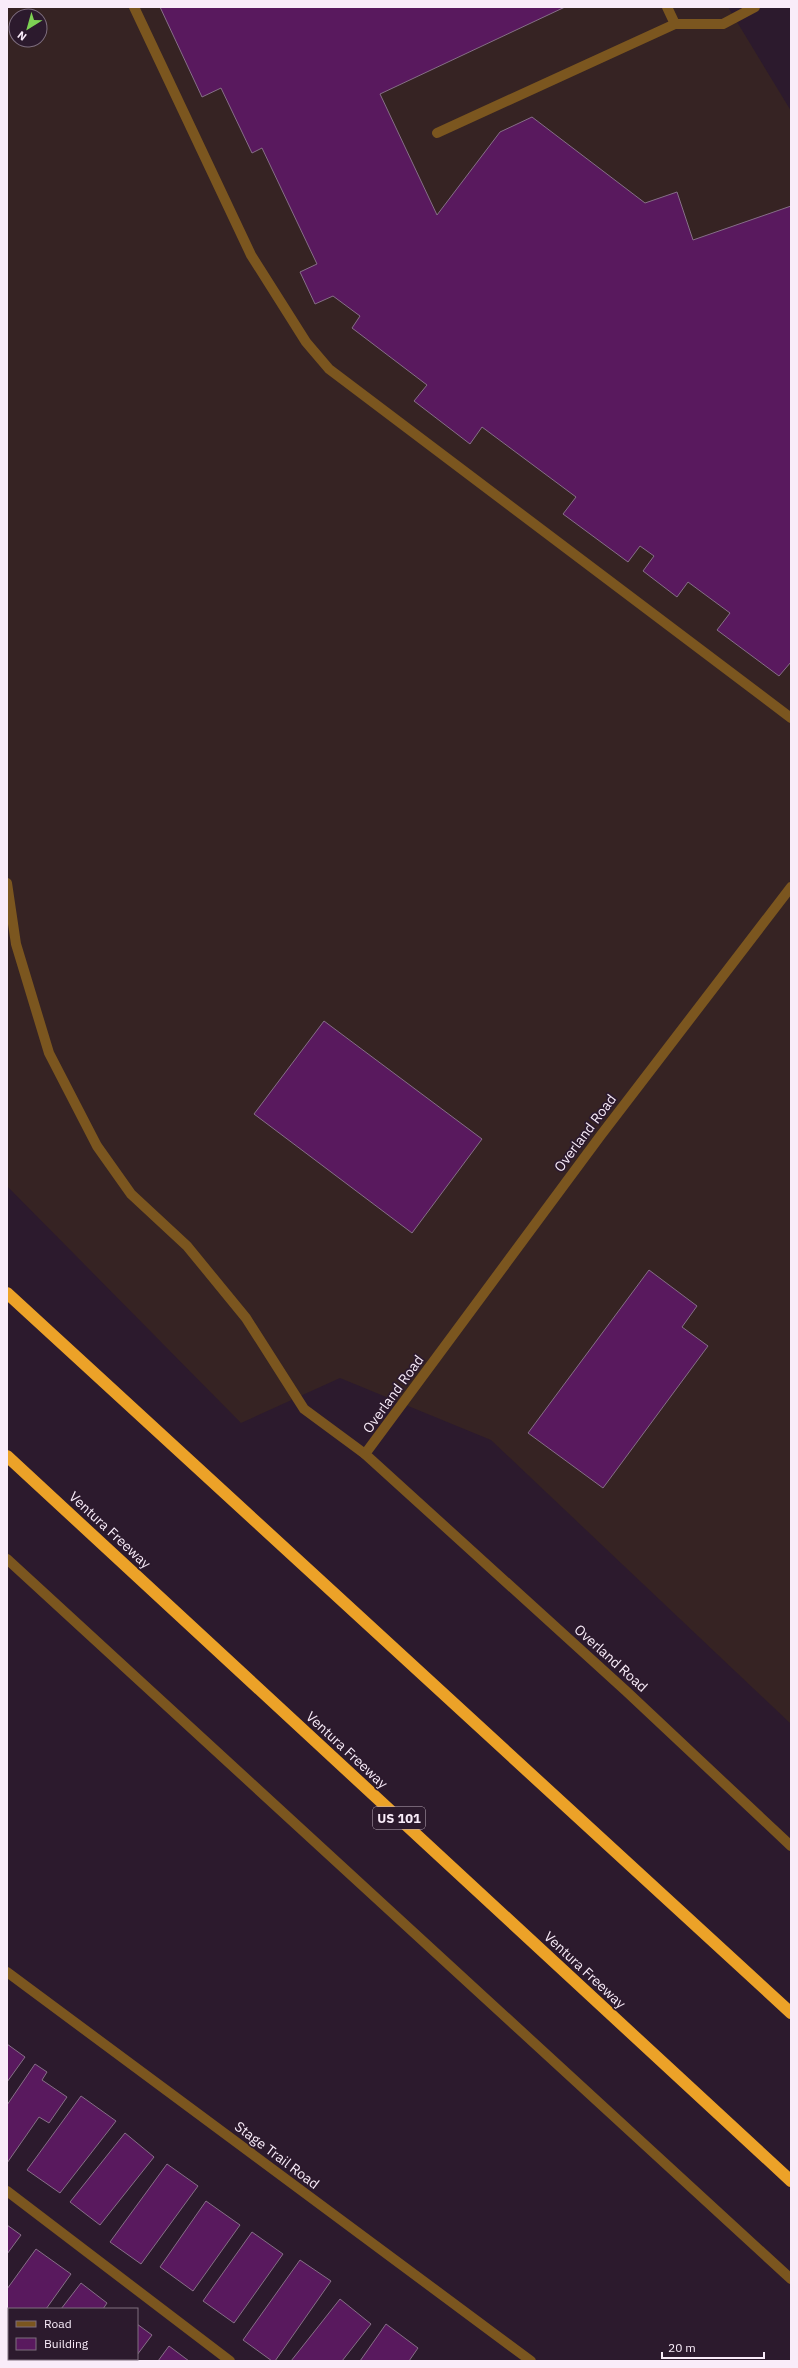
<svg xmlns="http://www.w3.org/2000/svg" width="798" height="2368" font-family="'IBM Plex Sans',sans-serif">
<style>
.commercial{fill:#362323;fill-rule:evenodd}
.building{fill:#59195e;stroke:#866f87}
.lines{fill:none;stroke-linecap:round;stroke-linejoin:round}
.lane{stroke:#7b561f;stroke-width:10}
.street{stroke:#7b561f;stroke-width:10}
.highway{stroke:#eca228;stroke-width:12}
.labels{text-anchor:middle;stroke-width:3.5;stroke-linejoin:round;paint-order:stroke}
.shield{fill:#2c1a2d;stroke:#bcadbc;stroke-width:1}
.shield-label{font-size:13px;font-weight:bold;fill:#f9ecf9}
.street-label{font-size:14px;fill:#f9ecf9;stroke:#2c1a2d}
</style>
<rect width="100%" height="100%" fill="#2c1a2d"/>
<path class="commercial" d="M7,7H728L791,111V1724L491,1440L340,1378L241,1423L7,1186ZM16,16H40V40H16Z"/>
<path class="building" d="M160,7H565L380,94L437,215L500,132L532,117L645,203L677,192L693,240L791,206V662L779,676L717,630L730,613L688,582L677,597L643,571L654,556L640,546L628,562L563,514L576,497L482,427L470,444L414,401L427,385L352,328L360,316L333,296L315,304L300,272L317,264L262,148L252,153L221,88L202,97Z
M324,1021L482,1139L412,1233L254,1114Z
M649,1270L697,1306L682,1327L708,1346L603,1488L528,1433Z
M7,2044L25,2057L7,2082Z
M35,2064L47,2072L42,2080L67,2097L49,2123L39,2117L7,2163V2105Z
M81,2096L116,2121L60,2193L27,2170Z
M125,2133L154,2157L100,2225L70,2202Z
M167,2164L198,2186L141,2264L110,2242Z
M206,2201L240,2225L193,2291L160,2267Z
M7,2225L21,2235L7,2254Z
M252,2232L283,2254L234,2323L203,2301Z
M36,2249L71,2274L46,2309H9V2341L7,2339V2289Z
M300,2260L331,2281L275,2361H272L243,2340Z
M81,2283L107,2303L103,2309H61Z
M340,2299L371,2324L342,2361H291Z
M137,2324L152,2335L137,2355Z
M386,2324L418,2348L409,2361H360Z
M169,2346L189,2361H158Z
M22,2359H74L72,2361H21Z
M90,2359H134L136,2361H89Z"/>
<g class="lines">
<path class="lane" d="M134,7L251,255L306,342L329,369L791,718
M667,7L675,24
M437,133L675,24H723L755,7
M7,883L16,944L49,1053L97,1146L131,1194L187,1246L246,1318L304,1409L365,1454
M7,1559L791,2279
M7,2191L230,2361"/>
<path class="street" d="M791,887L601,1135L365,1454L626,1691L791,1846
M7,1972L531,2361"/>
<path class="highway" d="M7,1293L791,2013
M7,1456L791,2181"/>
</g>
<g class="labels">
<rect class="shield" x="373" y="1807" width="52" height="22" rx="3"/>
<g class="shield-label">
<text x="399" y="1823">US 101</text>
</g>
<g class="street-label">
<text transform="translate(585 1133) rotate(-53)" y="5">Overland Road</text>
<text transform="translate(393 1394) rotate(-54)" y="5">Overland Road</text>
<text transform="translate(110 1530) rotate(43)" y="5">Ventura Freeway</text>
<text transform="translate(611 1658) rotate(42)" y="5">Overland Road</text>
<text transform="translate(347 1750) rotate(43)" y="5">Ventura Freeway</text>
<text transform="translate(585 1970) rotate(43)" y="5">Ventura Freeway</text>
<text transform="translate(277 2155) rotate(37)" y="5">Stage Trail Road</text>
</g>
</g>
<rect width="798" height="2368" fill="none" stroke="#f9ecf9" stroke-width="16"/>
<rect x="8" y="2308" width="130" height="52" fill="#2c1a2d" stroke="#7e6e7f"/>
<rect x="16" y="2321" width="20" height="6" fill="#7b561f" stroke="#7e6e7f"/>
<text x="44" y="2328" font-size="12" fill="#f9ecf9">Road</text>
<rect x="16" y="2338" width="20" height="12" fill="#59195e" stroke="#7e6e7f"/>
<text x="44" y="2348" font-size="12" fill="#f9ecf9">Building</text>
<g transform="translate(28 28) rotate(217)"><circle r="19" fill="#2c1a2d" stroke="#7e6e7f"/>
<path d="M0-3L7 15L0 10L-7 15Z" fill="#7dd154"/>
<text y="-6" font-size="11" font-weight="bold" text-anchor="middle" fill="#f9ecf9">N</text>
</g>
<path d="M662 2352v6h102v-6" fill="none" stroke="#f9ecf9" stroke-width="2"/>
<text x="668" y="2352" font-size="12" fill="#f9ecf9" stroke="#2c1a2d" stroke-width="3" paint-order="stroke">20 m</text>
</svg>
